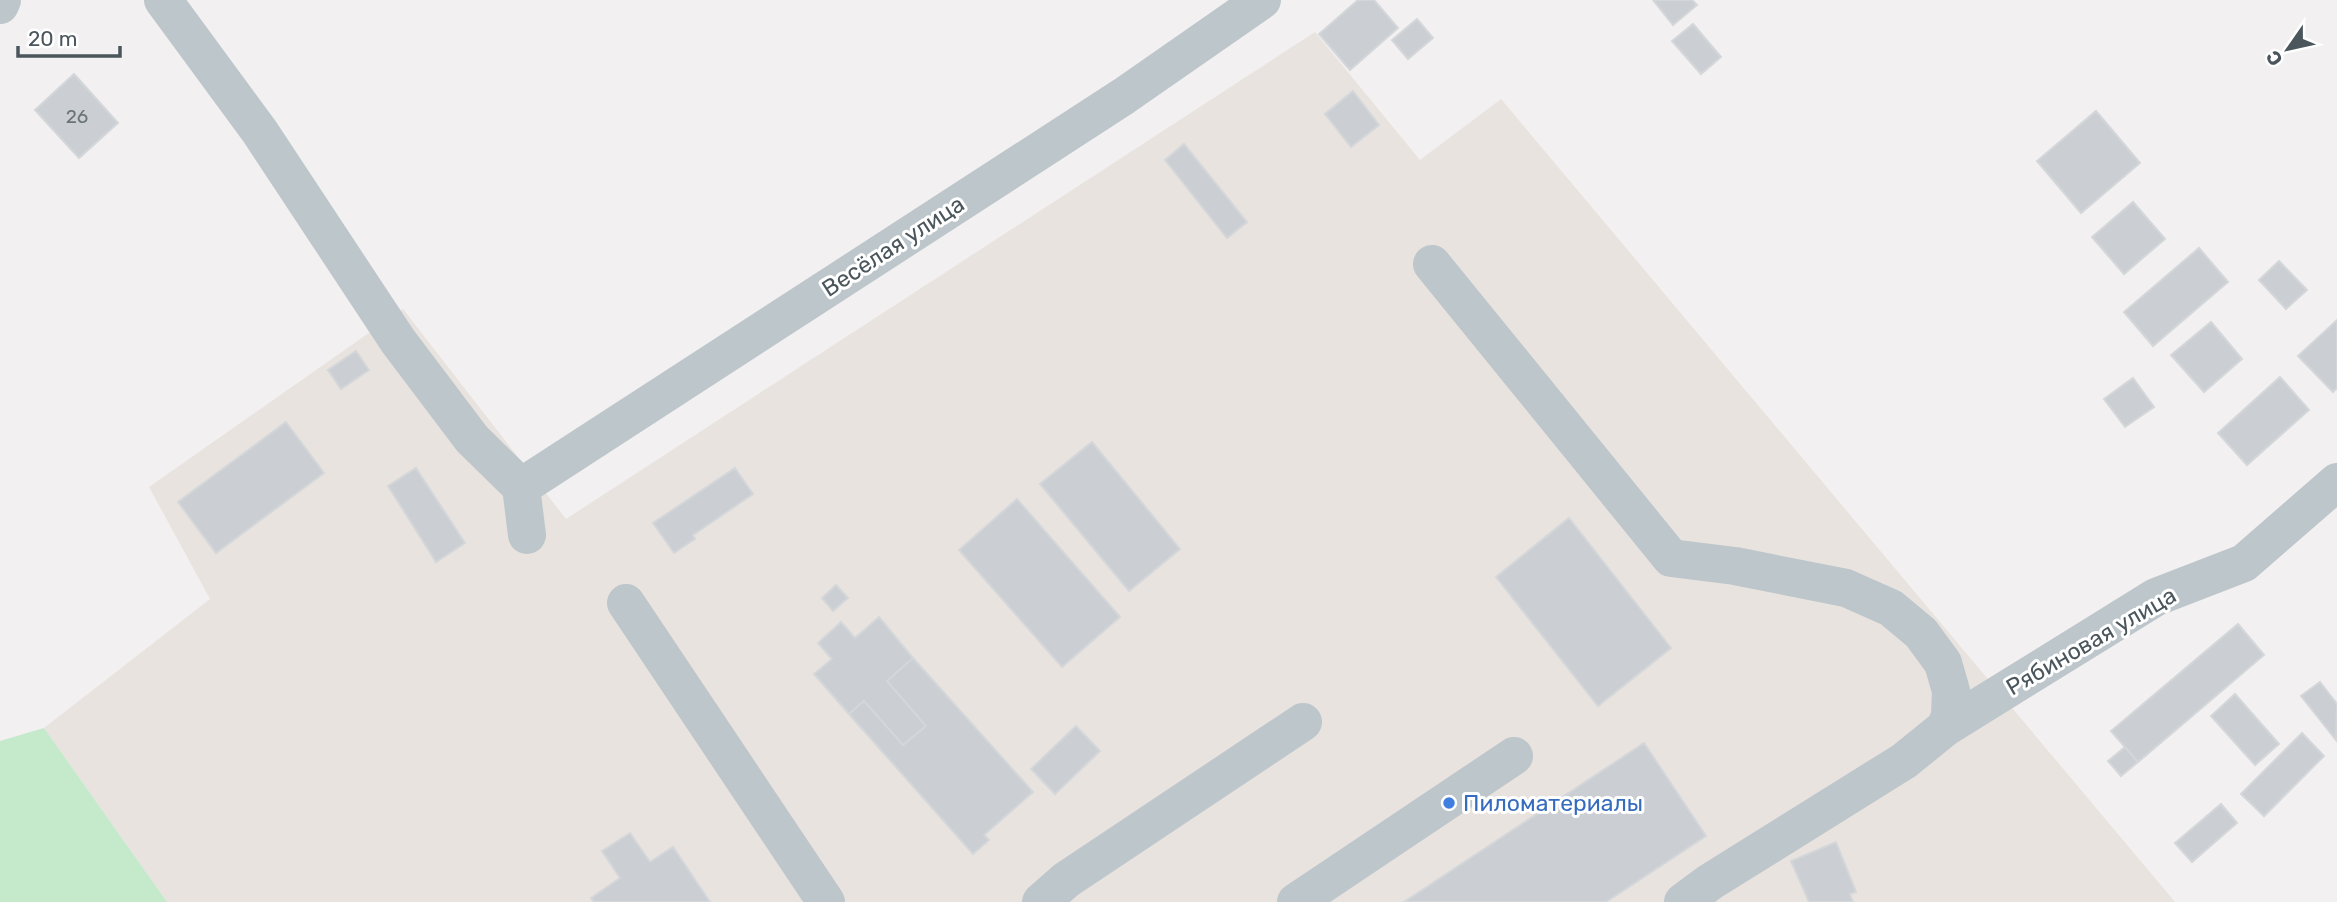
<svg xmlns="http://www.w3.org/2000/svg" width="2337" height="902" font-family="Rubik,sans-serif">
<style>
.commercial{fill:#e8e3de}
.green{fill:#c4eacb}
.building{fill:#cbced2;stroke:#d4d7da;stroke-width:2}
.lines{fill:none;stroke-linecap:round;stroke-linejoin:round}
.minor{stroke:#bdc6cb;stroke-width:38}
.shop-dot{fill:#3f7fe0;stroke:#fff;stroke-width:2.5}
.labels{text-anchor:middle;stroke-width:6;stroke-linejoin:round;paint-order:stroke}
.number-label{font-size:19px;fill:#6a7479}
.street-label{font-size:23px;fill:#4a565b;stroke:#fff}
.shop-label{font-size:23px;fill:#366cbe;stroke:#fff;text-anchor:start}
</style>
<rect width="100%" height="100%" fill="#f2f0f0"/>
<path class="commercial" d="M1315,32L1420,160L1501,99L2175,902H167L44,728L210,599L149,487L403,309L566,519Z"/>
<path class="green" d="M44,728L167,902H0V741Z"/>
<path class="building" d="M1358,0H1374L1398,28L1350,70L1319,34Z
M1653,0H1692L1697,5L1673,25Z
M1417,19L1433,38L1408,59L1392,40Z
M1693,24L1721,57L1701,74L1672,41Z
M74,74L118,123L79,158L35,110Z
M1353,91L1379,125L1351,147L1325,114Z
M2096,111L2140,163L2081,213L2037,161Z
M1184,144L1247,222L1227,238L1165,160Z
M2133,202L2165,239L2124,274L2092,237Z
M2199,248L2228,282L2153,346L2124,312Z
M2279,261L2307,290L2286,309L2259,280Z
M2337,320V388L2333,392L2298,356Z
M2211,322L2242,359L2204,392L2171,355Z
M356,351L369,370L341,389L328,370Z
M2280,377L2309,410L2247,465L2218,433Z
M2133,378L2154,407L2125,427L2104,399Z
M286,422L324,473L216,553L178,502Z
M1092,442L1180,549L1129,591L1040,484Z
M416,468L465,543L436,562L388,486Z
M735,468L753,494L693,535L695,539L674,553L653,523Z
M1017,499L1120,617L1062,667L959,550Z
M1569,518L1671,648L1598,706L1496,577Z
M836,585L848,598L833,611L822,598Z
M879,617L913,658L887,681L926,726L903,745L864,701L849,714L814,674L832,659L818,643L841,622L855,638Z
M2238,624L2264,655L2138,762L2111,731Z
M913,658L1033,792L984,835L989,840L973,854L849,714L864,701L903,745L926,726L887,681Z
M2320,682L2337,704L2336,740L2301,696Z
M2235,694L2279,744L2255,765L2211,716Z
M1076,726L1100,751L1055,794L1031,769Z
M2302,733L2324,756L2264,816L2241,794Z
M1644,743L1706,836L1606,902H1404Z
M2125,747L2138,762L2121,776L2108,761Z
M2221,804L2237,823L2192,862L2175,843Z
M630,833L650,862L673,847L710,902H594L591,898L620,878L602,851Z
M1836,842L1856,892L1850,894L1853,902H1809L1791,861Z"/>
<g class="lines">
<path class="minor" d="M163,0L260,132L398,341L472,439L521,487L527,535
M0,5L2,0
M1432,264L1671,558L1735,566L1846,588L1891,608L1921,633L1943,663L1951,691L1950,715L1946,727L1904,761L1710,882L1683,902
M521,487L1124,96L1262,0
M626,603L826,902
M1946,727L2156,597L2244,563L2337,482
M1041,902L1066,880L1303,722
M1296,902L1514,756"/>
</g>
<circle class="shop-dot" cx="1449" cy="803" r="7"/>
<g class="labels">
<g class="number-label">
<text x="77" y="123">26</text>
</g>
<g class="street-label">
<text transform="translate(893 246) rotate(-33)" y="8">Весёлая улица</text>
<text transform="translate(2091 641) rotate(-30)" y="8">Рябиновая улица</text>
</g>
<g class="shop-label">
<text x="1463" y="811">Пиломатериалы</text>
</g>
</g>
<g transform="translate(2288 49) rotate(236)" stroke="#ffffff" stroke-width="5" paint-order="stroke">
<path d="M0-5L12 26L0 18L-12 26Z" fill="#4a565b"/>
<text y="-10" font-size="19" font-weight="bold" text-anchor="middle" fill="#4a565b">С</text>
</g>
<path d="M18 46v10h102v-10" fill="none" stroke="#4a565b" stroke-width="3.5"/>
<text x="28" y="46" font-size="21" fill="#4a565b" stroke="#ffffff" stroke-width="5" paint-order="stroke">20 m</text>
</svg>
